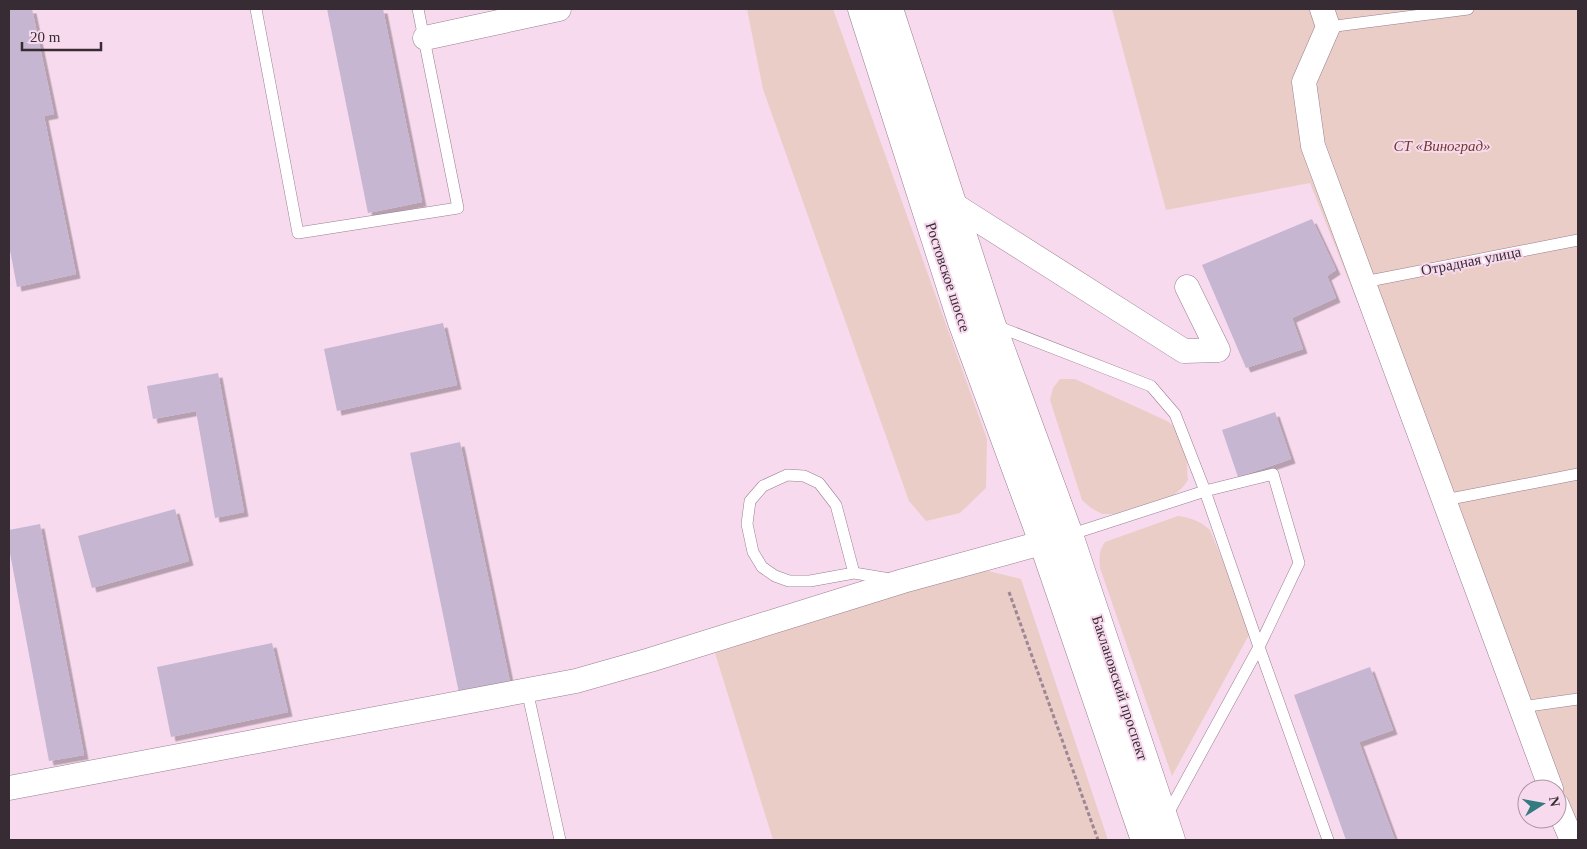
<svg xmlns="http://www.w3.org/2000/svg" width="1587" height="849" font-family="'Times New Roman',serif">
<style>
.green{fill:#eacdc6}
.building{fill:#c6b6d2;filter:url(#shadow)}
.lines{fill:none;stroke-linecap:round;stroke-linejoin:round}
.lane-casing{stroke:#997e90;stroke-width:12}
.street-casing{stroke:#997e90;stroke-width:25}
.primary-casing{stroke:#997e90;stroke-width:29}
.path{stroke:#9d8796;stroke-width:3;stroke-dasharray:4 2.5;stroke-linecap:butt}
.lane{stroke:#fff;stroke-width:11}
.street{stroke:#fff;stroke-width:24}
.primary{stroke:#fff;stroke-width:28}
.labels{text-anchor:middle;stroke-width:4;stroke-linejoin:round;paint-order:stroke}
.park-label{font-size:15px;font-style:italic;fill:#723b2e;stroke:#f8daee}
.street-label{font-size:15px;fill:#382c34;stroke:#f8daee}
</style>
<defs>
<filter id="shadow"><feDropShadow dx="4.5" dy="4.5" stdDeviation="0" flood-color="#0004"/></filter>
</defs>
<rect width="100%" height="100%" fill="#f8daee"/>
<path class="green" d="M747,9H833L987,439L986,488L960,513L926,521L909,501L763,89Z
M1112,9H1578V840H1559L1551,819H1557L1371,336L1310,183L1166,210Z
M1060,379H1075L1167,421C1188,435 1186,457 1188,480L1183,487L1174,495L1114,514H1102L1091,508L1082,500L1050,400L1053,388Z
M1178,516C1192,518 1200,521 1210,530L1249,624L1250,633L1172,776L1100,568C1099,558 1099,550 1105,542Z
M976,568L1021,579L1108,840H773L715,653Z"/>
<path class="building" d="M9,9H32L54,114L44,116L76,274L17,287L9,245Z
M327,9H383L422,202L368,213Z
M1312,219L1336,270L1327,276L1336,298L1292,318L1303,349L1246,368L1202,265Z
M443,323L457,385L337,411L324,349Z
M218,373L244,512L215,518L196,411L153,419L147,386Z
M1275,412L1291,459L1238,477L1222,430Z
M460,442L510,682L459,693L410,453Z
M175,509L189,561L92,588L78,536Z
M40,524L84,755L49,761L9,548V530Z
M272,643L288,712L171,737L157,667Z
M1370,667L1393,730L1359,742L1395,840H1346L1294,695Z"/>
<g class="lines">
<g class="lane-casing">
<path id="lane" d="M256,9L298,233L458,208L418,9
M1328,27L1468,9
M1364,282L1578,240
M994,325L1151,386L1175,414L1205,491L1259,647L1166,817
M1445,500L1578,474
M1069,535L1205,491L1273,474L1299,563L1259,647L1328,840
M854,573L836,505L819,483L804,476L787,475L763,486L750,501L747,524L753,552L762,567L775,576L789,581H810L854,573L890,579
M527,690L560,840
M1521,707L1578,699"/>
</g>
<g class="street-casing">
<path id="street" d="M1322,9L1328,27L1304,82L1313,146L1551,789
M425,38L559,9
M951,203L1184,351L1218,350L1187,287
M9,788L576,681L650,660L903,581L1060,538
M1557,805L1572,840"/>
</g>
<g class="primary-casing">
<path id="primary" d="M862,9L962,322L1043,542L1145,840
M889,9L991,323L1069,535L1171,840"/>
</g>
<path class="path" d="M1009,592L1098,840"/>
<use href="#lane" class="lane"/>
<use href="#street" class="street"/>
<use href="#primary" class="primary"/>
</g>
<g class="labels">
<g class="park-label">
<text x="1442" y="151">СТ «Виноград»</text>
</g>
<g class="street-label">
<text transform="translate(1471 261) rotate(-11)" y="5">Отрадная улица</text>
<text transform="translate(948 277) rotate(72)" y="5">Ростовское шоссе</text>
<text transform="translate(1120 688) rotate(72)" y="5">Баклановский проспект</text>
</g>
</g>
<rect width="1587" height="849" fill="none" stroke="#382c34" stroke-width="20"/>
<g transform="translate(1542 804) rotate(79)"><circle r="24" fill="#f8daee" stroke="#ab94a4"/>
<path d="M0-4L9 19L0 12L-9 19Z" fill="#327b7f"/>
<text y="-8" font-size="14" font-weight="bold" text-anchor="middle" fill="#382c34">N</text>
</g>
<path d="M22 42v8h79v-8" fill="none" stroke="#382c34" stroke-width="2.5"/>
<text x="30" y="42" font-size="15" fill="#382c34" stroke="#f8daee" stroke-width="4" paint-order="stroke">20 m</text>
</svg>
